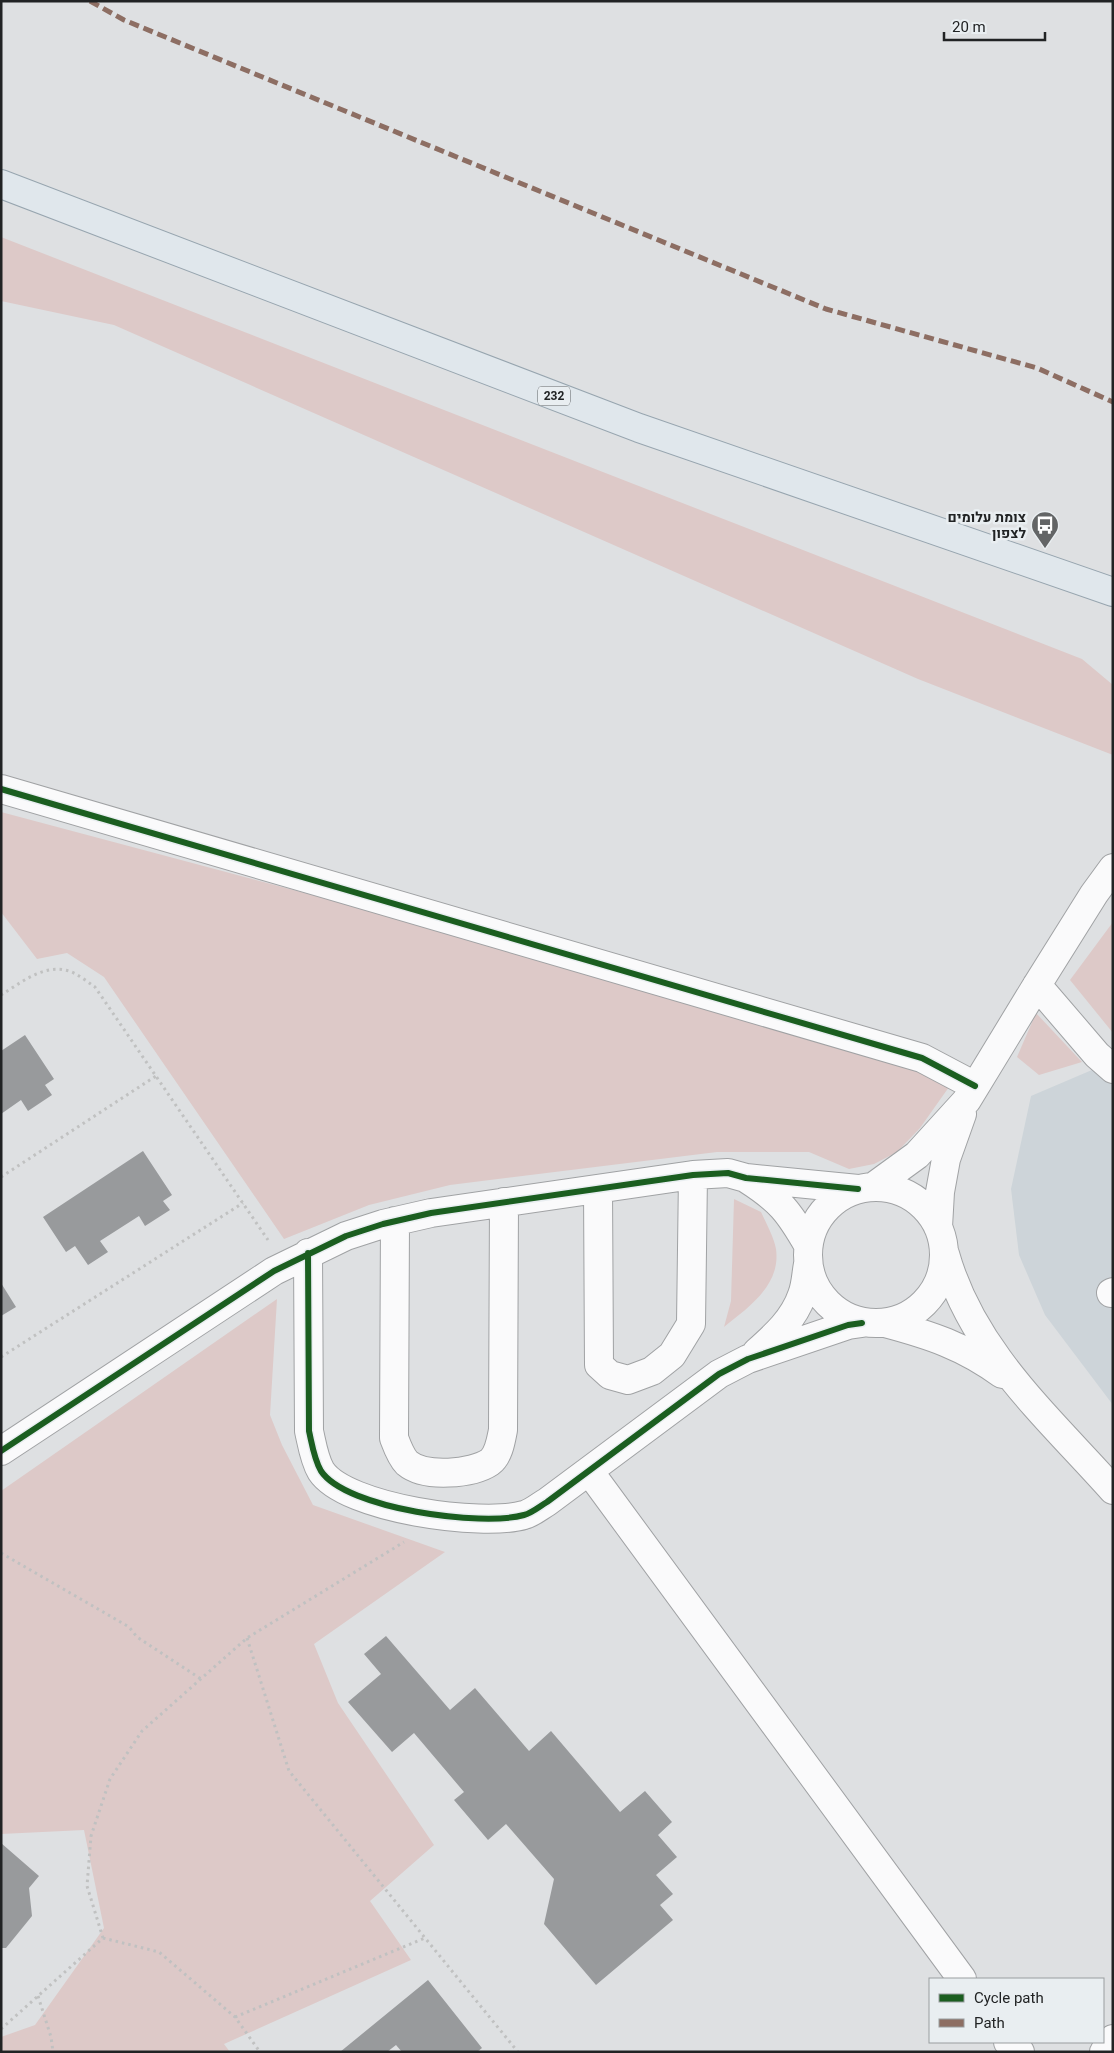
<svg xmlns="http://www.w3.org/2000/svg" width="1114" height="2053" font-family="Roboto,Heebo,sans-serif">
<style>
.built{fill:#cdd4d9}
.green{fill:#ddc9c8}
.building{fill:#989a9c}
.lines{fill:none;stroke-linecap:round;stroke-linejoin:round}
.minor-casing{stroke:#a0a2a4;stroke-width:30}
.major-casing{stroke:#97a5af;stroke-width:30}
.path{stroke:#c0c1c1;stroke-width:3;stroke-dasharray:2.5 4;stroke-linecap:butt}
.minor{stroke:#fafafb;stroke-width:28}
.major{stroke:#e0e7ec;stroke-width:28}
.quiet{stroke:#8d6e63;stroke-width:5;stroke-dasharray:10 5;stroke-linecap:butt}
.cycleway-casing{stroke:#e9eef1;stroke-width:9}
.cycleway{stroke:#1b5e20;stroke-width:6}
.labels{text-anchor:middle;stroke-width:5;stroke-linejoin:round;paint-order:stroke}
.shield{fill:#e9eef1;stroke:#5d6062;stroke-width:1}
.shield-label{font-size:12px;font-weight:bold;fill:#212324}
.poi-label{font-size:14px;font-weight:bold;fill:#212324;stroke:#e9eef1;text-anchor:end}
</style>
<rect width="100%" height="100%" fill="#dee0e2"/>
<path class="built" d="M1113,1061V1405L1045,1315L1019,1255L1011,1189L1031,1096Z"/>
<path class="green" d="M1,237L1082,659L1113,685V755L918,679L114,325L1,301Z
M1,812L902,1052L949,1087L920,1128L897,1152L874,1164L849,1169L809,1152H717L450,1185L369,1205L284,1239L104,977L67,953L37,959L1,912Z
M1113,922V1033L1070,980Z
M1036,1013L1082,1062L1039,1075L1017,1057Z
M734,1199L761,1212C766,1223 774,1237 776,1249C781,1285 749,1307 724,1327L731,1301Z
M277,1299L270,1415L282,1445L313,1505L445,1552L314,1644L338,1703L434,1845L370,1901L411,1960L224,2044L230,2052H1V2037L35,2025L104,1928L84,1830L1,1834V1491Z"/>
<path class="building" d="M25,1035L54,1079L45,1085L52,1095L28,1111L21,1100L1,1114V1051Z
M143,1151L172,1195L163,1201L170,1210L145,1226L139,1216L100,1241L108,1252L88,1265L75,1246L66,1252L43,1217Z
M1,1283L16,1307L1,1316Z
M386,1636L450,1710L475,1688L529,1751L551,1731L620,1812L645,1791L672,1822L658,1835L677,1857L656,1875L673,1894L660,1905L673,1920L596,1985L544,1924L554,1879L506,1824L488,1840L454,1800L464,1792L414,1733L392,1752L348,1702L381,1674L364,1654Z
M1,1843L39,1876L29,1888L32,1916L6,1948H1Z
M428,1980L482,2048L477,2052H402L396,2045L387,2052H340Z"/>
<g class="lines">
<g class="minor-casing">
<path id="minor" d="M1,789L922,1058L975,1086
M1037,985L1097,1055L1113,1069
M747,1179C780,1200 789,1212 808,1245
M873,1187L917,1155L967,1100L1037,985L1094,894L1113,868
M808 1255a68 68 0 1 1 136 0a68 68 0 1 1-136 0Z
M598,1189L599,1365L610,1375L628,1380L652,1371L672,1355L691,1324L693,1175
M395,1221L394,1438C397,1446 401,1457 407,1463C425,1478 472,1474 490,1462C499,1455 501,1440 503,1430L504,1202
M938,1227L940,1192L946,1159L962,1114
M308,1253L309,1431C312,1444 314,1459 321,1471C346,1509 483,1527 524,1515C532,1513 540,1506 547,1502L719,1374L748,1359L848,1325L862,1323
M945,1254C972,1351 1048,1417 1113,1490
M1111,1293L1113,1292
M885,1323C930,1335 964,1346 1002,1374
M757,1352C775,1336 794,1319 802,1295C806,1285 806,1274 808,1264
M1,1451L274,1271L346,1236L383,1224L431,1213L693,1175L728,1173L746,1178L858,1189
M589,1471L962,1979
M1008,2042L1020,2052
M1104,2052L1113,2039"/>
</g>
<g class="major-casing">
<path id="major" d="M1,184L639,428L1113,592"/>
</g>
<path class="path" d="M1,995C19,984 42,965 65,970C76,972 86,981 95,987L268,1240
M1,1177L156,1076
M1,1357L243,1203
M1,1553L129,1627L137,1637L201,1679
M247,1638L289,1771L518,2052
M103,1938L159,1952L235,2017L260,2052
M38,1996L51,2037L53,2052
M235,2017L425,1938
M1,2029L103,1938L87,1886L91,1836L110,1779L142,1731L247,1638L404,1542"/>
<use href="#minor" class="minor"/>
<use href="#major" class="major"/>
<path class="quiet" d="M90,1L124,20L826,309L1037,368L1113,402"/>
<g class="cycleway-casing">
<path id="cycleway" d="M1,789L922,1058L975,1086
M308,1253L309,1431C312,1444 314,1459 321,1471C346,1509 483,1527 524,1515C532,1513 540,1506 547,1502L719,1374L748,1359L848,1325L862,1323
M1,1451L274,1271L346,1236L383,1224L431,1213L693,1175L728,1173L746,1178L858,1189"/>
</g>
<use href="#cycleway" class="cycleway"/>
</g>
<defs>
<g id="bus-pin" transform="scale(1.4375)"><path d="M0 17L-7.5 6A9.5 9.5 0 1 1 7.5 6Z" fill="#636566" stroke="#e9eef1"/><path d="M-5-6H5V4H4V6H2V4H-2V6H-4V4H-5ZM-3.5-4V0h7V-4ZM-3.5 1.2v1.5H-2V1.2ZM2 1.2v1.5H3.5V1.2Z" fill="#fff"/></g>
</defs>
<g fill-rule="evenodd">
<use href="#bus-pin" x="1045" y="525"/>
</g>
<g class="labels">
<rect class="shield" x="538" y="386.5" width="32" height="19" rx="4"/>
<g class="shield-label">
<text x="554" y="400">232</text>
</g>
<g class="poi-label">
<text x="1026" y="522">צומת עלומים<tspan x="1026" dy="16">לצפון</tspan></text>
</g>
</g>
<rect width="1114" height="2053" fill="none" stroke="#212324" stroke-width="5"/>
<rect x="929" y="1978" width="175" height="65" fill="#e9eef1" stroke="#999d9f"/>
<rect x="939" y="1994" width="25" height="8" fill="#1b5e20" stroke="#999d9f"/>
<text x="974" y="2003" font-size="15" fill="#212324">Cycle path</text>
<rect x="939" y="2019" width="25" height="8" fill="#8d6e63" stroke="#999d9f"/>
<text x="974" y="2028" font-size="15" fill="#212324">Path</text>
<path d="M944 32v8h101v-8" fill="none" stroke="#212324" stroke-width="2.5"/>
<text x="952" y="32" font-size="15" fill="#212324" stroke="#e9eef1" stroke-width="4" paint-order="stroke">20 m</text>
</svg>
